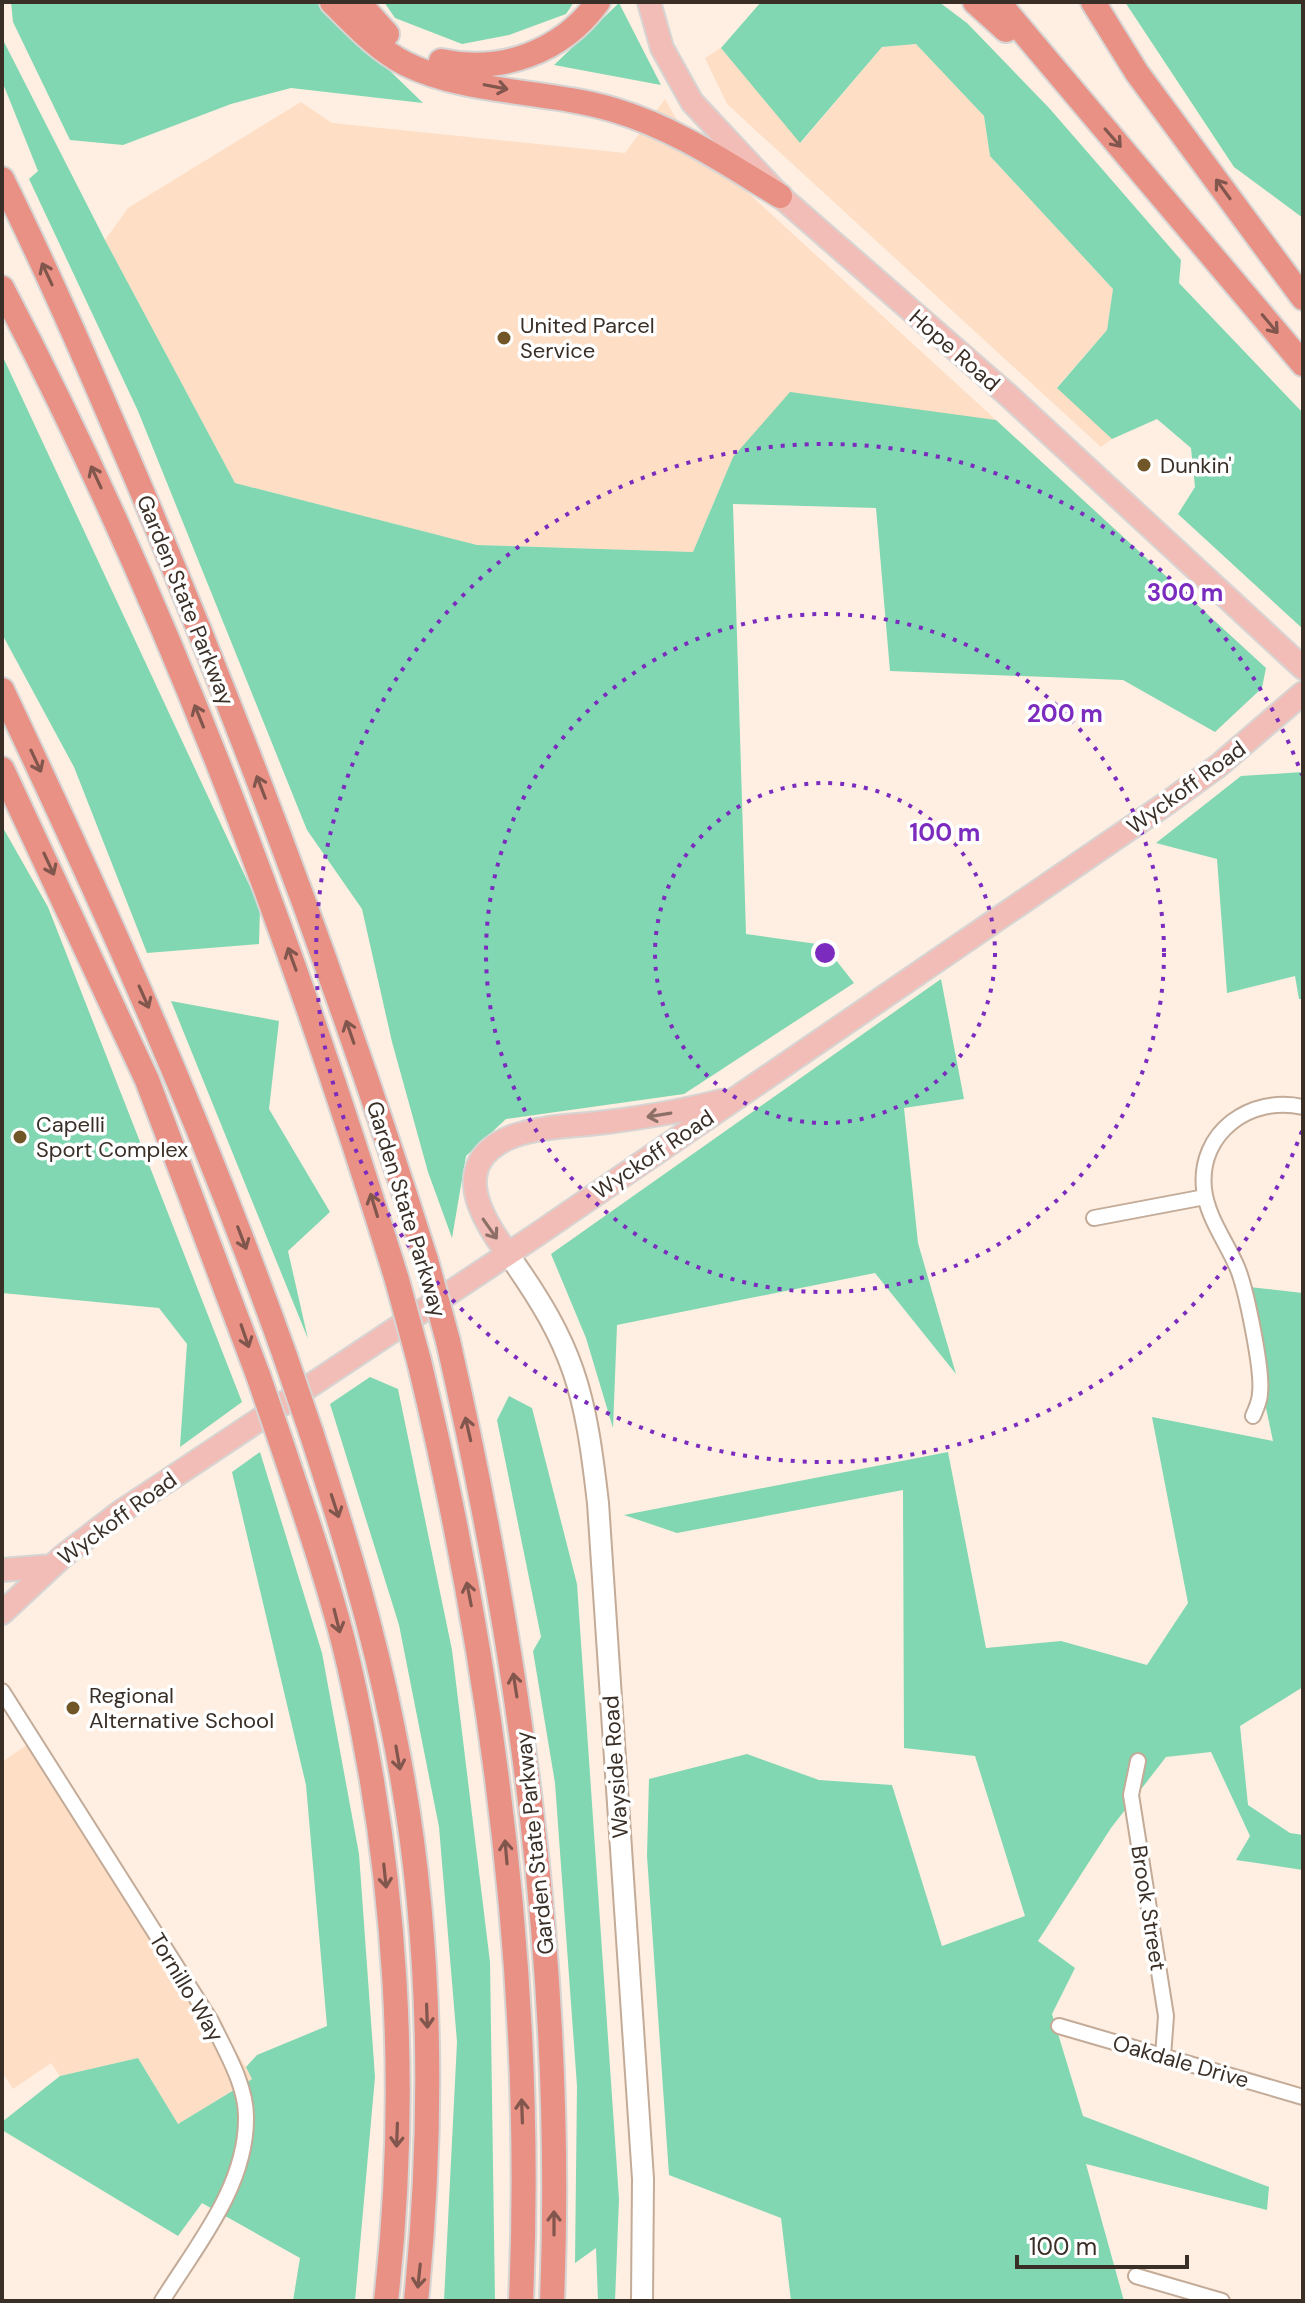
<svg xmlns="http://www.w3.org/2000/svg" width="1305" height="2303" font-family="'DM Sans',sans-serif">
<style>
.built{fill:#fedec4}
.green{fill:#80d7b1}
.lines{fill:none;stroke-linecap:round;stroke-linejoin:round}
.street-casing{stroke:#c3ab98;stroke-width:18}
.secondary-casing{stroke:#c3ab98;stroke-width:24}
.primary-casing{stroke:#d7d5d4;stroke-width:26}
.highway-casing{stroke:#d7d5d4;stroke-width:28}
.street{stroke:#fff;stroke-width:14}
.secondary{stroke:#fff;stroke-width:20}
.primary{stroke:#f2bdb6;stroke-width:22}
.highway{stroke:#ea9185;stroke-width:24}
.highway-bridge-casing{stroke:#d7d5d4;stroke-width:28;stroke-linecap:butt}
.highway-bridge{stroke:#ea9185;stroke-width:24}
.oneway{stroke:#80564d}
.oneway2{stroke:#8c6f67}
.ring{fill:none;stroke:#7b2cbf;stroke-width:4;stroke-dasharray:4 8}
.poi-dot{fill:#715628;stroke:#fff;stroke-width:3}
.labels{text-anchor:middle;stroke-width:7;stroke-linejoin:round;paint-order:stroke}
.poi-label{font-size:22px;fill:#392f27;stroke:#fff;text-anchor:start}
.street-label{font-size:22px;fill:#392f27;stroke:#fff}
.centre{fill:#7b2cbf;stroke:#fff;stroke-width:4}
.ring-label{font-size:24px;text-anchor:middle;font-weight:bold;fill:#7b2cbf;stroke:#fff;stroke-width:7;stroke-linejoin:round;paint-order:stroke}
</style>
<rect width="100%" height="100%" fill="#feefe2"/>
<path class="built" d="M916,44L984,116L990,156L1113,289L1107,330L1057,387L1112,439L1101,447L727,104L705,58L721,48L801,143L882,47Z
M665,99L686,136L996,420L950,415L733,457L693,552L477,545L235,483L105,240L128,208L301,102L332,123L625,153Z
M34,1740L253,2078L178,2124L138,2058L60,2076L51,2063L13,2089L2,2072V1762Z"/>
<path class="green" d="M11,2H319L423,103L291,88L231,104L123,145L70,140L13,22Z
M384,2H574L566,14L509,35L462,44L395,18Z
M761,2H939L967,23L1050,109L1181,260L1179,283L1303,413V629L1178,514L1195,487L1191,448L1157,419L1112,439L1057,388L1107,330L1113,289L990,156L984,116L916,44L882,47L800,143L721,48Z
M1125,2H1303V218L1234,167Z
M619,3L661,85L554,65Z
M2,38L105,240L235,483L477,545L693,552L733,457L790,392L996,420L1266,668L1262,688L1215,732L1123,680L890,671L876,508L733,504L746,934L824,945L854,983L684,1094L506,1119L466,1156L452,1238L428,1172L392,1042L362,909L307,830L138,411L29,179L38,171L2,81Z
M2,355L260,908L259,944L147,953L74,767L2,634Z
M1303,772V999H1299L1295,976L1227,993L1217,859L1156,843L1241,776Z
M2,826L48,907L242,1402L180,1447L187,1344L159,1308L2,1293Z
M941,979L964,1099L904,1108L918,1243L956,1374L875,1273L617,1325L613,1428L586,1338L551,1254Z
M171,1001L279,1021L269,1109L330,1212L288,1251L308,1339Z
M1240,1286L1303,1293V1687L1240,1726L1248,1805L1290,1833L1303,1835V1870L1236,1860L1250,1836L1211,1752L1166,1757L1111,1828L1038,1941L1075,1968L1052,2014L1083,2116L1269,2187L1267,2210L1086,2164L1124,2301H791L781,2218L669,2175L647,1856L649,1779L747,1754L819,1780L892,1785L942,1946L1025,1916L975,1756L904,1748L903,1490L677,1533L624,1515L948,1452L986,1648L1061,1641L1147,1665L1188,1603L1152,1417L1273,1441Z
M370,1377L398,1389L452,1650L490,1962L495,2301H444L457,2042L439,1827L399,1625L330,1404Z
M509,1396L532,1408L577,1584L619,2199L615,2301H598L596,2248L575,2263L577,2086L555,1783L533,1651L541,1637L497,1420Z
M260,1452L322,1653L359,1854L375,2077L355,2301H293L300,2258L202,2203L178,2236L2,2130V2122L60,2076L138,2058L178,2124L252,2079L246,2067L257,2055L327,2026L306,1785L232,1472Z"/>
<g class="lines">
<g class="street-casing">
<path id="street" d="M1094,1218L1205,1197
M1253,1416C1256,1409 1260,1401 1260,1393C1263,1371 1246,1288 1237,1267C1227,1243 1207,1217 1204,1189C1198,1132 1251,1095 1303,1107
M2,1691L211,2021C225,2050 247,2086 246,2119C246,2187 196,2246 162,2301
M1138,1761L1131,1795L1166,2016L1163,2056
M1059,2026L1303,2097
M1136,2276L1222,2301"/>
</g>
<g class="secondary-casing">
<path id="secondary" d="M508,1254C575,1348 585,1390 598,1503L643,2179L642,2301"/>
</g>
<g class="primary-casing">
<path id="primary" d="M649,2L662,48L692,102L780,196L1009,396L1303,668
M508,1254C481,1218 448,1163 511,1137C539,1126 577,1126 607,1122C646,1117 683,1111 721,1101
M2,1570L52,1566
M2,1613L62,1557L119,1513L535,1236L1167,803L1218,766L1303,693"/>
</g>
<g class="highway-casing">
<path id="highway" d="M332,2C355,25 377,49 406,64C467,94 548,90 614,110C675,128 726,163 780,196
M358,2L387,34
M975,2L1006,30
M998,2L1303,364
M1093,2L1137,73L1303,298
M441,61C501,74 562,52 598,2
M2,179C53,282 98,388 143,494C249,745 344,1001 426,1260
M2,288C168,604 292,939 397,1280
M2,690C106,909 204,1128 285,1356
M2,769L147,1080L258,1375
M448,1341C520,1656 565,1977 552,2301
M419,1361C493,1668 535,1984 521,2301
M311,1432C343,1530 373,1628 393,1729C432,1917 435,2110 416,2301
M280,1439C305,1514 331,1588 349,1665C397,1873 410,2089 386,2301"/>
</g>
<use href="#street" class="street"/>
<use href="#secondary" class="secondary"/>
<use href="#primary" class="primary"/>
<use href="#highway" class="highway"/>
<g class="highway-bridge-casing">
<path id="highway-bridge" d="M426,1260L448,1341
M397,1280L419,1361
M285,1356L311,1432
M258,1375L280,1439"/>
</g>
<use href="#highway-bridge" class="highway-bridge"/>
</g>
<defs><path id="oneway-shaft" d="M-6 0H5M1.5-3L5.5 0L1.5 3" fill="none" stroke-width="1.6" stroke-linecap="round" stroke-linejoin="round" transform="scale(2)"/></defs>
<g class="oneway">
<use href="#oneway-shaft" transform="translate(496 87) rotate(11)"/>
<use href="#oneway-shaft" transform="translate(1113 138) rotate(49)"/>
<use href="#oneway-shaft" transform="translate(1223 189) rotate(-126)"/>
<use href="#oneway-shaft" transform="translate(47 274) rotate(-115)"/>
<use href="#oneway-shaft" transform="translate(1270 324) rotate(50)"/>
<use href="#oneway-shaft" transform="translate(96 477) rotate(-115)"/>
<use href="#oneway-shaft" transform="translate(199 716) rotate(-112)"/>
<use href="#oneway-shaft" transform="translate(36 761) rotate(65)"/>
<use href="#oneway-shaft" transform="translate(261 787) rotate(-111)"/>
<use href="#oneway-shaft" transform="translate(49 864) rotate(65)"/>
<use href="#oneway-shaft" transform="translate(292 959) rotate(-110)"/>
<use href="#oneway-shaft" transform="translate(144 997) rotate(66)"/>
<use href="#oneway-shaft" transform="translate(350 1032) rotate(-109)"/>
<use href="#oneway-shaft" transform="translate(374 1205) rotate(-107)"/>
<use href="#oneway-shaft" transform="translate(242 1238) rotate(69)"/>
<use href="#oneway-shaft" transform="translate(245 1336) rotate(71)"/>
<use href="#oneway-shaft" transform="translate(468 1429) rotate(-103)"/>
<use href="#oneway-shaft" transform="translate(335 1506) rotate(72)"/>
<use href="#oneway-shaft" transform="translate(469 1594) rotate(-101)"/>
<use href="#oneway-shaft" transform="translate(337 1621) rotate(76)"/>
<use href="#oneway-shaft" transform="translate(515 1685) rotate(-99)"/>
<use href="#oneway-shaft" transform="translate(398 1758) rotate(80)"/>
<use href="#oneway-shaft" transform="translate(506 1852) rotate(-95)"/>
<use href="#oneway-shaft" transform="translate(385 1876) rotate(84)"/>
<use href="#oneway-shaft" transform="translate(427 2016) rotate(88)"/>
<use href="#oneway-shaft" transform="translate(522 2111) rotate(-92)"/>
<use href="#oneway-shaft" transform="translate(397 2135) rotate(92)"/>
<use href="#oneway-shaft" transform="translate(554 2223) rotate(-90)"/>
<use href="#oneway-shaft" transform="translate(419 2276) rotate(96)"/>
</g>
<g class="oneway2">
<use href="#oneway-shaft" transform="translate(659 1115) rotate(171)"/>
<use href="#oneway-shaft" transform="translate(490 1229) rotate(55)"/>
</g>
<g class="ring">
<circle cx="825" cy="953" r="170"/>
<circle cx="825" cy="953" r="339"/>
<path d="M1302 1131A509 509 0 1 1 1302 775"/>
</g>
<g class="poi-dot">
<circle cx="504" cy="338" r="8"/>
<circle cx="1144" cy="465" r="8"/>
<circle cx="20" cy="1137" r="8"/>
<circle cx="73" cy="1708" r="8"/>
</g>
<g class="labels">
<g class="poi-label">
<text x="520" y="333">United Parcel<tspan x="520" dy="25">Service</tspan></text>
<text x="1160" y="473">Dunkin'</text>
<text x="36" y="1132">Capelli<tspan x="36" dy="25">Sport Complex</tspan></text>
<text x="89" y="1703">Regional<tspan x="89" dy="25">Alternative School</tspan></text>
</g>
<g class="street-label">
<text transform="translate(955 350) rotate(41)" y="8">Hope Road</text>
<text transform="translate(186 600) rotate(68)" y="8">Garden State Parkway</text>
<text transform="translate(1186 787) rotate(-36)" y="8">Wyckoff Road</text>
<text transform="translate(653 1154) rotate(-34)" y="8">Wyckoff Road</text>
<text transform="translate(407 1209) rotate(73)" y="8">Garden State Parkway</text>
<text transform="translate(117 1518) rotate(-36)" y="8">Wyckoff Road</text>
<text transform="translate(615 1767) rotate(-94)" y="8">Wayside Road</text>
<text transform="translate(534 1843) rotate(-96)" y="8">Garden State Parkway</text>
<text transform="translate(1149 1908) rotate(81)" y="8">Brook Street</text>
<text transform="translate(187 1987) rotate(59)" y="8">Tornillo Way</text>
<text transform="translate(1181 2061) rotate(16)" y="8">Oakdale Drive</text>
</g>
</g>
<circle cx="825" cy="953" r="12" class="centre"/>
<g class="ring-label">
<text x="1185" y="601">300 m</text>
<text x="1065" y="722">200 m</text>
<text x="945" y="841">100 m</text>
</g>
<rect width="1305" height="2303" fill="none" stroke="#392f27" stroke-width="8"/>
<path d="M1017 2255v12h170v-12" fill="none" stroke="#392f27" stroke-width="4"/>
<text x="1029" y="2255" font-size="24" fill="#392f27" stroke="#ffffff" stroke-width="6" paint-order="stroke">100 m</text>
</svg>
